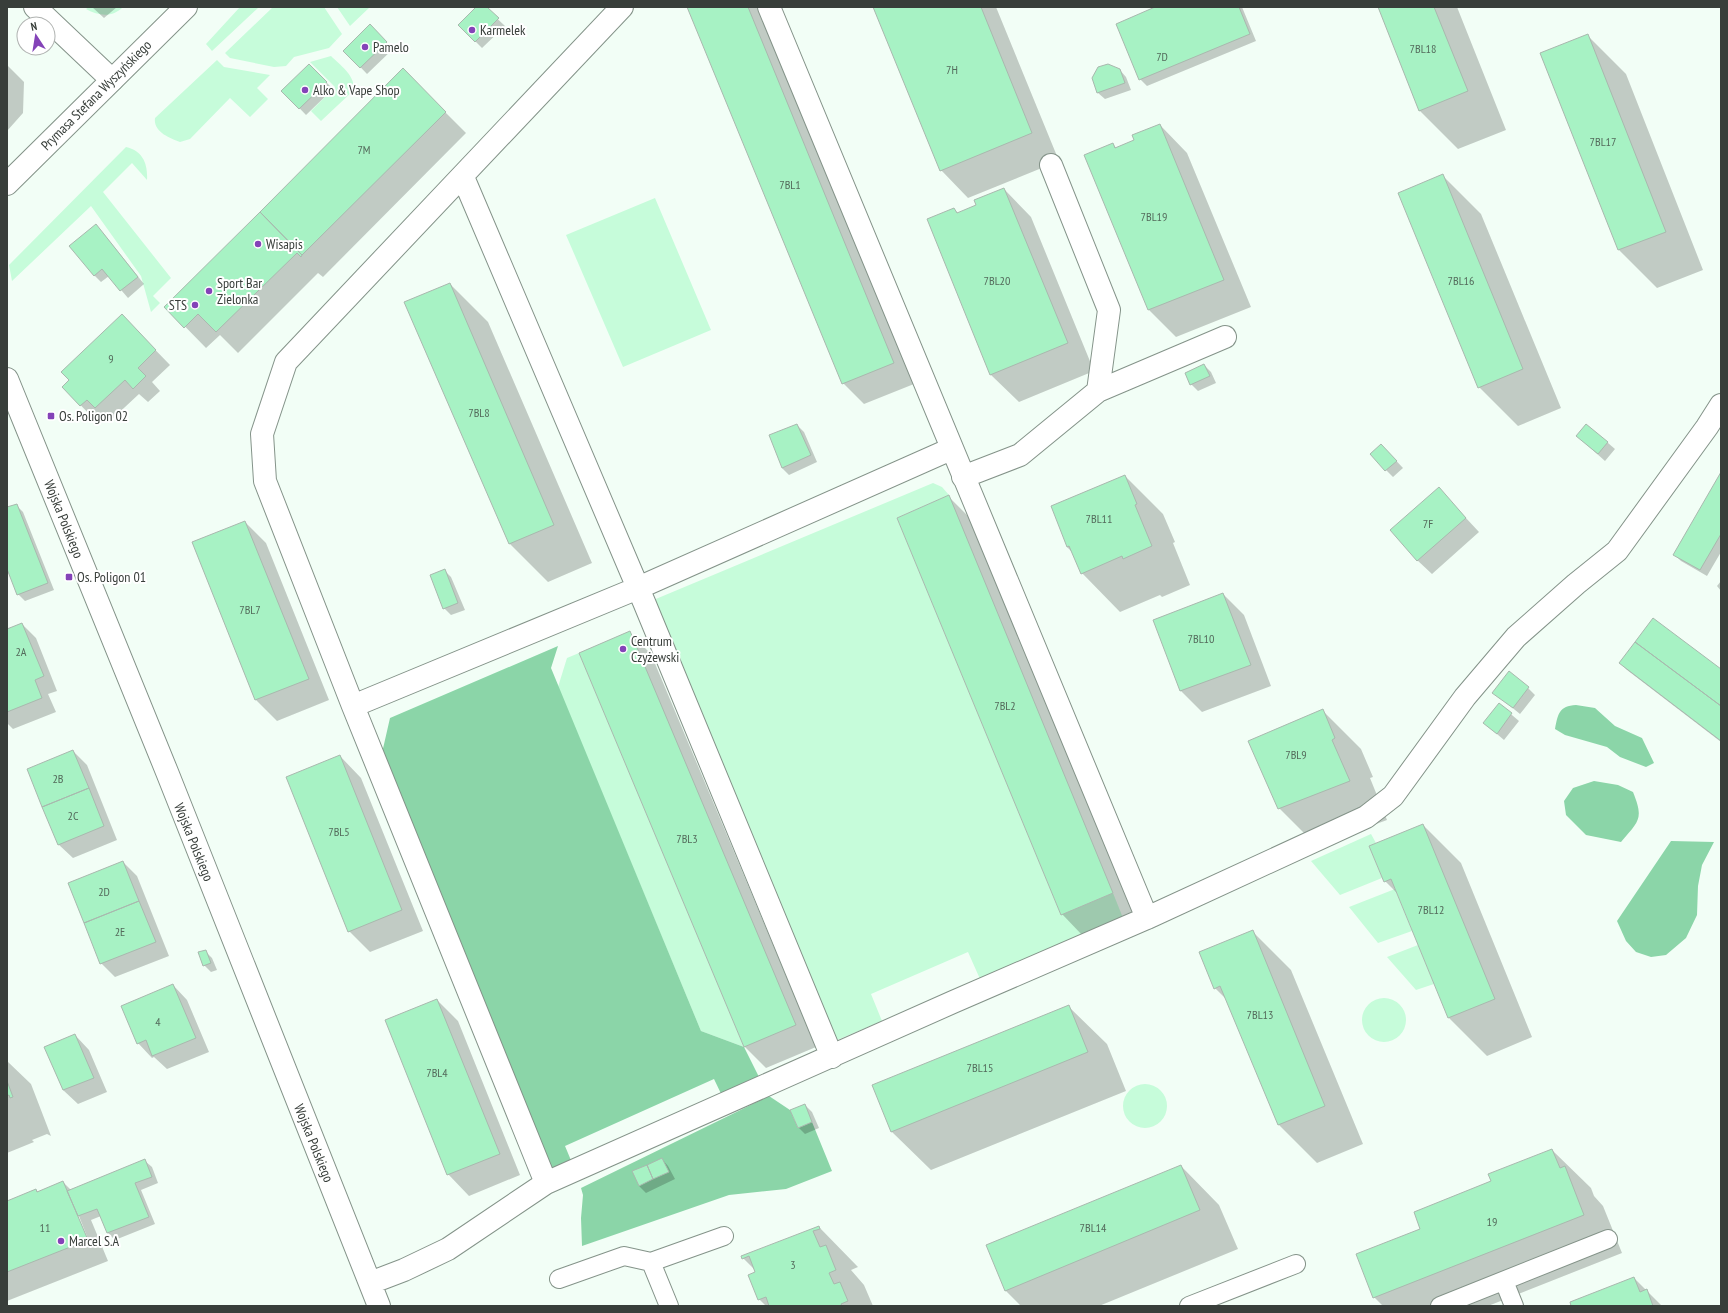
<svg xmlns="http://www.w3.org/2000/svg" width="1728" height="1313" font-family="'PT Sans Narrow',sans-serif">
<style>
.green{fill:#c6fcda}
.forest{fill:#8bd5a8}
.shadow{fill:#0003;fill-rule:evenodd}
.building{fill:#a7f2c4;stroke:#a9b8ae}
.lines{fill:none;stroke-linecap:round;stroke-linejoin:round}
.service-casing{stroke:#849389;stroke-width:20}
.minor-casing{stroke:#849389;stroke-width:24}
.tertiary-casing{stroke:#849389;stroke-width:24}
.secondary-casing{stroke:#849389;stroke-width:24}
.service{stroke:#fff;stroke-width:18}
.minor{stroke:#fff;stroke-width:22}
.tertiary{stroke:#fff;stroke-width:22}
.secondary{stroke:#fff;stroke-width:22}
.poi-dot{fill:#8443b8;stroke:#fff;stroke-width:1.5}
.labels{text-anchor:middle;stroke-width:4;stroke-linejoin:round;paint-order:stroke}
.number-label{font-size:12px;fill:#546b5c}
.poi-label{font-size:14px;fill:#383e3a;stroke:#fff;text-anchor:start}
.street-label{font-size:14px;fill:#383e3a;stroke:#fff}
</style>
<rect width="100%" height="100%" fill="#f2fef6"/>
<path class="green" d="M89,7H123C112,18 99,16 86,9Z
M240,7H259L212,51L206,44Z
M273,7H324L342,34L329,48L294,57L286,66L274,67L230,58L225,53Z
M337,7H370L350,26Z
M331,56C340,65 355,75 354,90L321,121L311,111L335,87L310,62Z
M217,60L224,67L270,75L257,88L268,99L250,117L230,98L190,139L180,142C170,138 153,132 155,118Z
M126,147C143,151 148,164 147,180L132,163L103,192L171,278L153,296L160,303L151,312L141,276L91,206L12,281L9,265Z
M655,198L711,330L623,367L566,235Z
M933,483L942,487L949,495L897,518L1061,915L1113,893L1123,918L980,979L968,952L871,994L882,1021L837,1040L651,601Z
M579,653L744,1047L701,1031L558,687L567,658Z
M1371,834L1376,843L1369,846L1382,878L1340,895L1311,861Z
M1395,889L1412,931L1378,943L1349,907Z
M1418,945L1434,984L1416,990L1387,957Z
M1362 1020a22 22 0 1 1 44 0a22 22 0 1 1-44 0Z
M1123 1106a22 22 0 1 1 44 0a22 22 0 1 1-44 0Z"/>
<path class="forest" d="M558,646L551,668L701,1031L744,1047L764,1087L725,1102L714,1079L565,1146L575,1170L556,1178L382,753L390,718Z
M1576,705L1595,708L1615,726L1642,738L1654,763L1646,767L1620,757L1607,747L1565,735L1555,729C1558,714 1559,706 1576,705Z
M1594,781L1618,785L1633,792C1644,819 1639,821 1621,842L1586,835L1566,815L1564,801L1573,788Z
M1671,841L1714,842L1702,865L1698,886L1697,915L1686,938L1666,955L1651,957L1636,952L1626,941L1617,921Z
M769,1096L790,1110L798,1128L812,1122L832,1171L786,1189L729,1195L582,1246L581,1218L583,1195L581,1188Z"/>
<path class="shadow" d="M92,7H117L104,18Z
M477,7H485L505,26L482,48L459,25Z
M688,7H760L914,384L864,404L843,383Z
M874,7H996L1059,161L968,198L941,170Z
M1157,7H1242L1256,41L1147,86L1140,79Z
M1379,7H1457L1506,130L1458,149L1419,110Z
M370,26L393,49L367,74L345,51Z
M1587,35L1626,74L1703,270L1657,288L1619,250L1541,54Z
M7,65L24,82L23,113L7,131Z
M309,65L333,89L306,115L283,91Z
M1119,69L1126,77L1131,90L1105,99L1098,93Z
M403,70L466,133L323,277L318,273L238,353L220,335L206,348L166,307Z
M1160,125L1187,153L1251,307L1176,337L1149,310L1085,156L1113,144L1117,149L1136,141Z
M1443,176L1481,214L1561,408L1518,426L1479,387Z
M1004,189L1031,217L1094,371L1019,402L991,375L928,220L954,209L959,214L977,206Z
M103,233L144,284L128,298L109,276L101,282L94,275Z
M450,284L488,322L592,563L548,582L510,544L406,303Z
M136,330L170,365L152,382L160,391L148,402L139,394L110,421L102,413L95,420L63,387Z
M1204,365L1211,372L1216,383L1198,391L1191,384Z
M797,425L804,432L817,462L789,475L782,468Z
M1587,425L1615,449L1605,461L1577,436Z
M1388,452L1403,468L1393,477L1386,470Z
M1721,474V552L1707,576L1681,561L1674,554Z
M1125,476L1163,514L1175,542L1173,543L1190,585L1162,597L1160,595L1120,612L1082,573L1072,552L1067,547Z
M1439,489L1479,532L1432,574L1417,560Z
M949,497L970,518L1133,914L1083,936L1062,914Z
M16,505L23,512L54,590L25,601L18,594L7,566V509Z
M245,522L266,543L329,700L277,721L256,700L193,543Z
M444,570L451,577L465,610L451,615L444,608Z
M1721,581V591L1717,586Z
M1223,594L1244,615L1271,686L1202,712L1181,691L1154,620Z
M22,624L36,638L57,691L48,694L56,712L13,729L7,723V630Z
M629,632L651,654L816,1047L766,1068L745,1047L580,653Z
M1620,663L1721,671V742L1627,670Z
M1528,688L1535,695L1520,714L1493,692Z
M1499,704L1519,721L1504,740L1484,723Z
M1323,711L1361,749L1373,777L1370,778L1387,820L1317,846L1279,808Z
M73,751L87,765L117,840L73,858L58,844Z
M340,756L361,778L423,931L370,952L349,931Z
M1423,825L1461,863L1532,1037L1487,1056L1449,1018L1399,895L1385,881Z
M123,862L137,876L169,956L115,977L101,963Z
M1252,931L1291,970L1363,1144L1317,1163L1278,1124L1227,1000L1215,988Z
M205,951L212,958L217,970L211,972L204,965Z
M173,985L187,1000L209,1052L167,1069L154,1057L152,1058L138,1043Z
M437,1000L458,1021L520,1175L469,1196L448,1174Z
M1068,1006L1107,1044L1126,1091L931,1170L892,1132L874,1085Z
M75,1035L89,1050L107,1092L78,1104L63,1090L45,1047Z
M7,1061L31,1084L51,1136L47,1134L32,1140L34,1142L7,1153Z
M805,1105L812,1112L819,1128L805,1134L798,1127Z
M1552,1150L1591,1188L1594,1196L1603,1206L1622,1253L1488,1306H1383L1374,1297L1422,1229L1492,1182Z
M662,1159L668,1166L675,1179L646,1193L639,1186Z
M145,1161L152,1167L158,1183L141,1190L155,1224L115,1240L108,1233L101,1216L91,1220L108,1261L7,1301V1202L36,1190L38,1192L63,1182L72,1191ZM73,1206H75L90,1244L89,1245Z
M1181,1166L1219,1205L1238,1249L1099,1306H1021L1005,1290Z
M819,1227L857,1266L858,1267L851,1270L864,1285L873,1306H766L759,1299L757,1272L743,1258Z
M1634,1278L1662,1306H1573Z"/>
<path class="building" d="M476,7H487L499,18L475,42L458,25Z
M687,7H748L894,363L842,384Z
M873,7H981L1032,133L940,171Z
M1155,7H1239L1250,34L1139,80L1116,24Z
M1378,7H1434L1468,91L1419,111Z
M370,24L387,42L360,68L343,51Z
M1588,34L1666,232L1618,250L1540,53Z
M309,64L327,82L299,109L281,91Z
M1108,64L1120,69L1125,83L1097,93L1092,78L1098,67Z
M403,68L446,112L302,255L260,212Z
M1160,124L1224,280L1148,310L1084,155L1113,143L1115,148L1134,140L1132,135Z
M1443,174L1523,369L1478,388L1398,193Z
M1004,188L1068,343L990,375L927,219L954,208L957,213L976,205L974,200Z
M260,212L302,255L301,257L297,253L216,332L198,314L184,328L164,307Z
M96,224L138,277L120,291L102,269L94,276L69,246Z
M450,283L554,525L509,544L404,302Z
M122,314L156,350L138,368L146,376L133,389L125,380L95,408L87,400L80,406L62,387L69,380L61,372Z
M1204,364L1210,376L1190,385L1185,373Z
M797,424L811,455L782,468L769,435Z
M1586,424L1608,442L1598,454L1576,436Z
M1381,444L1397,461L1385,471L1370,454Z
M1721,472V534L1700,570L1673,555Z
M1125,475L1137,504L1135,505L1152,546L1123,559L1122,556L1081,574L1069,546L1067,547L1051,506Z
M1439,487L1466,518L1417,561L1390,530Z
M949,495L1113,893L1061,915L897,518Z
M17,504L48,583L17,595L7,569V507Z
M245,521L309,679L255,700L192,542Z
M445,569L458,603L443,609L430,575Z
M1223,593L1251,665L1180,691L1153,620Z
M1653,618L1721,669V706L1635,642Z
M22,623L44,676L35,680L42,698L7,712V629Z
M630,631L796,1025L744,1047L579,653Z
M1635,642L1721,706V741L1619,663Z
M1509,671L1529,687L1513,708L1492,693Z
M1499,703L1512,713L1497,734L1483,723Z
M1323,709L1335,738L1332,740L1350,781L1278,809L1248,741Z
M73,750L89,788L42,807L27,769Z
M340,755L402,910L348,932L286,777Z
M89,788L104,826L58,845L42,807Z
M1423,824L1495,999L1448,1018L1391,879L1384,882L1369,846Z
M123,861L139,901L84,923L68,883Z
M139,901L156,942L100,964L84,923Z
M1253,930L1325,1106L1278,1125L1220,986L1214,989L1199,952Z
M206,950L211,963L203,966L198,952Z
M173,984L196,1038L152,1056L146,1040L137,1044L121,1006Z
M437,999L500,1154L447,1175L385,1020Z
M1069,1005L1088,1052L891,1132L872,1085Z
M75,1034L94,1078L63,1090L44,1047Z
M7,1081L13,1097L10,1098L9,1095L7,1096Z
M805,1104L812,1122L798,1128L790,1110Z
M1552,1149L1560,1168L1565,1166L1584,1215L1373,1298L1356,1254L1420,1229L1414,1212L1491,1181L1488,1174Z
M662,1158L669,1172L653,1179L647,1165Z
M145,1159L152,1177L135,1183L149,1217L107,1233L97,1209L78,1216L67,1191Z
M647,1165L653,1179L639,1186L632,1171Z
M1181,1165L1200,1210L1005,1291L986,1245Z
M63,1181L88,1240L7,1272V1201L36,1189L37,1192Z
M819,1226L820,1229L813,1231L820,1247L826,1245L836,1270L829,1273L834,1284L840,1282L848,1301L841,1304L842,1306H769L766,1297L758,1300L748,1275L755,1272L749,1256L742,1259L741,1256Z
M1634,1277L1640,1292L1647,1289L1653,1306H1571L1570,1302Z"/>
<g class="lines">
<g class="service-casing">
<path id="service" d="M651,1262L669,1306
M559,1279L624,1256L651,1262L724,1236
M1504,1281L1514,1306
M1189,1306L1296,1264
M1440,1306L1608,1239"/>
</g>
<g class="minor-casing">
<path id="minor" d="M769,7L1147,918
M463,177L644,602L832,1057
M7,379L167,772L379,1306
M1098,391L1225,337
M963,477L1020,455L1098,391L1109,310L1051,165
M353,706L638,588L951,449
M546,1183L353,706L265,481L262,434L286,362L622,7
M370,1283L404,1270L448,1249L546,1183L953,1002L1147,918L1366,817L1393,796L1465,697L1516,637L1576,584L1617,551L1707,427L1721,405"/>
</g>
<g class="tertiary-casing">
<path id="tertiary" d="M35,7L112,80"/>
</g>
<g class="secondary-casing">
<path id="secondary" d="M7,184L186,7"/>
</g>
<use href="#service" class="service"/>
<use href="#minor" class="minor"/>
<use href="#tertiary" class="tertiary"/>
<use href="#secondary" class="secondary"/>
</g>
<g class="poi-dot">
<circle cx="472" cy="30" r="4"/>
<circle cx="365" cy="47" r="4"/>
<circle cx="305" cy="90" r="4"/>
<circle cx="258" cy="244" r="4"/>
<circle cx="209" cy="291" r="4"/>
<circle cx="195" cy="305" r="4"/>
<rect x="47" y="412" width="8" height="8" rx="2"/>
<rect x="65" y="573" width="8" height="8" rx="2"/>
<circle cx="623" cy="649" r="4"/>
<circle cx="61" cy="1241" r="4"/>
</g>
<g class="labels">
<g class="number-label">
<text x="1423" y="53">7BL18</text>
<text x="1162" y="61">7D</text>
<text x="952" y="74">7H</text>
<text x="1603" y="146">7BL17</text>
<text x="364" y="154">7M</text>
<text x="790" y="189">7BL1</text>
<text x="1154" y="221">7BL19</text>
<text x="997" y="285">7BL20</text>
<text x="1461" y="285">7BL16</text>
<text x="111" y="363">9</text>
<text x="479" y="417">7BL8</text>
<text x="1099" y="523">7BL11</text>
<text x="1428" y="528">7F</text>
<text x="250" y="614">7BL7</text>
<text x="1201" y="643">7BL10</text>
<text x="21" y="656">2A</text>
<text x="1005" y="710">7BL2</text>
<text x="1296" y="759">7BL9</text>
<text x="58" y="783">2B</text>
<text x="73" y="820">2C</text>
<text x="339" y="836">7BL5</text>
<text x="687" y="843">7BL3</text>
<text x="104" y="896">2D</text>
<text x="1431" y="914">7BL12</text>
<text x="120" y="936">2E</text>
<text x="1260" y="1019">7BL13</text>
<text x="158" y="1026">4</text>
<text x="980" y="1072">7BL15</text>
<text x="437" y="1077">7BL4</text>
<text x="1492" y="1226">19</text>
<text x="45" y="1232">11</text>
<text x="1093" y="1232">7BL14</text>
<text x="793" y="1269">3</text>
</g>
<g class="poi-label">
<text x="480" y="35">Karmelek</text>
<text x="373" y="52">Pamelo</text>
<text x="313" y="95">Alko &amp; Vape Shop</text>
<text x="266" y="249">Wisapis</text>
<text x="217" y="288">Sport Bar<tspan x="217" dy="16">Zielonka</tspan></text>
<text x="187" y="310" text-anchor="end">STS</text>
<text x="59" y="421">Os. Poligon 02</text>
<text x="77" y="582">Os. Poligon 01</text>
<text x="631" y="646">Centrum<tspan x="631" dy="16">Czyżewski</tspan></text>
<text x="69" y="1246">Marcel S.A</text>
</g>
<g class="street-label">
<text transform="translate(96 95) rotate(-45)" y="5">Prymasa Stefana Wyszyńskiego</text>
<text transform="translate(64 519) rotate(68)" y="5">Wojska Polskiego</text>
<text transform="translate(194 842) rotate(68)" y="5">Wojska Polskiego</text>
<text transform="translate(314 1143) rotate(68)" y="5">Wojska Polskiego</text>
</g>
</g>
<rect width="1728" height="1313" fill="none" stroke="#383e3a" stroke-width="16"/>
<g transform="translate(36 36) rotate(348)"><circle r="19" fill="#ffffff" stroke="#afb2b0"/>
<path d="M0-3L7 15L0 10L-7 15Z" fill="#8443b8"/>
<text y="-6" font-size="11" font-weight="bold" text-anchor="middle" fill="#383e3a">N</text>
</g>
</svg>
